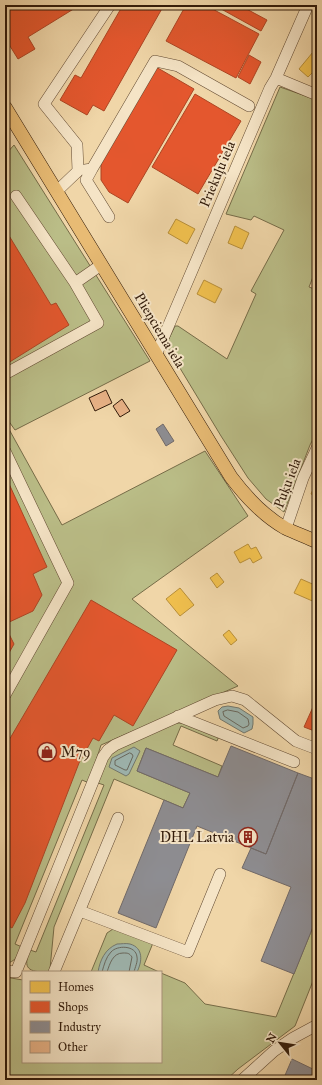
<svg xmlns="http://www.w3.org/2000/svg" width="322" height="1085" font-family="'IM FELL Great Primer',serif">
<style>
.green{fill:#babd87;stroke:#766c48}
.water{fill:#9eb7b2;stroke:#72786e}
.homes{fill:#f2c14e;stroke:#b88f39}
.shops{fill:#e4572e;stroke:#ae4523}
.industry{fill:#8d8d92;stroke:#716a69}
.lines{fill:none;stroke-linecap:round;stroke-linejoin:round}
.shore{stroke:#68685e;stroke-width:1}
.building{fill:#e8b286;stroke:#311a09}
.minor-casing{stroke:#614931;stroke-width:12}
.major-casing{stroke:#311a09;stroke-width:14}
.minor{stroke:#f5e4c6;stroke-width:11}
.major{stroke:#e8bb74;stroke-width:13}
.labels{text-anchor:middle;stroke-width:4;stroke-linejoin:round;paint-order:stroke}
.street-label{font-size:14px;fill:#311a09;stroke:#f5e4c6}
.poi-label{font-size:14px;fill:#311a09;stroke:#f5e4c6;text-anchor:start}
</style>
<rect width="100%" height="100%" fill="#f0d6a8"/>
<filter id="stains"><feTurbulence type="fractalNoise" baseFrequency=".005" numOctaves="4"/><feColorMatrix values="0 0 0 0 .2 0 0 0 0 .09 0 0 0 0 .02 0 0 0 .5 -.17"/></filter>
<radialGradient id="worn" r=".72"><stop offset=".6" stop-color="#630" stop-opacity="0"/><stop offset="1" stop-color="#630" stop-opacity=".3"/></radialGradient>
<path class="green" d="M280,87L317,100V267L309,287L317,290V407L316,410L317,411V431L310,445L284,512L266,499L248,478L221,436L166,345L175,326H178L227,359L256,294L251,291L284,230L254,216L251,220L226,214Z
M14,145L150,361L15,430L5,416V155Z
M5,422L62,525L205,451L248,516L132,599L238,686L101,745L89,783L82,780L15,944L22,947C17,957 16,961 5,964Z
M176,723H187L219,736L217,741L181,726L173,745L222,766L218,777L146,748L137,771L190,793L183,808L114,779L54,927L50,969L47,972C29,972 22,969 30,950L36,952L104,785L98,783L108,756L119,748Z
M317,917V971L295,1026L238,1069L226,1080H5V977L23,980V1062H161V973L185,983L205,1004L276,1017Z
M113,929L153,943L144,965L159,972H91L107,933Z"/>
<path class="water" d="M228,706L239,708L253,717V724L252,729L244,733L220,719L218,711L222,707Z
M134,747L140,751L129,774L126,776L109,767L112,758Z
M117,944C121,944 126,943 130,944C144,948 142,962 137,972H98C100,960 105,949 117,944Z"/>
<path class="homes" d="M313,52L317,56V68L308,77L299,69Z
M176,219L195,229L187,244L168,233Z
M235,226L249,233L242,249L228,243Z
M204,280L222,289L215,303L197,294Z
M317,480V497L311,494Z
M248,544L251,549L256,547L262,558L253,563L250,558L240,563L234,552Z
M217,573L224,582L217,588L210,578Z
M301,579L317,586V603L294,593Z
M180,588L194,605L180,616L166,599Z
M229,630L237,640L231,645L223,635Z"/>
<path class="shops" d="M5,5H7L8,7L12,5H80L28,37L35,49L18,59L5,38Z
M123,5H164L104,111L93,105L87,115L60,100L75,75L81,78Z
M186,5H205L259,34L236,78L166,41Z
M214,5H239L267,20L261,31Z
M249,55L261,62L250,84L238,77Z
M156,67L194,89L128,203L109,192L101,180V162Z
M195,94L241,121L198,194L152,167Z
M5,229L51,305L56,303L69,325L8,363L5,357Z
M5,475L47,567L33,574L42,595L33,611L5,624Z
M91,600L177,650L133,726L114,715L99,741L93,738L79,763L25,903L12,928L5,924V747Z
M5,626L14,644L5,660Z
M317,698V732L304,727Z"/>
<path class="industry" d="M163,424L174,441L166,446L156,429Z
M231,746L298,773L266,854L197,826L156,928L118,913L164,800L183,808L190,793L137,771L146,748L218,777Z
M298,773L317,780V917L294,974L261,961L291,887L242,868L251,848L266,854Z
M292,1059L317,1071V1080H283Z"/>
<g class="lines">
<path class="shore" d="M228,710L238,712L248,719L249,724L248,726L243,728L224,716L223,712Z
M130,753L132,754L133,756L127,770H125L115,765V761Z
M102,972C104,965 106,957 111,952C117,945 136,945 137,957C138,962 135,967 134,972
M107,972C110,963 113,953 123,953C128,953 129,953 132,957L129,972"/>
</g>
<path class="building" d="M106,390L112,403L95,411L89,398Z
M122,399L130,411L120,417L113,406Z"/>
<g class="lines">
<g class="minor-casing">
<path id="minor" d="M276,78L317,95
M92,169L155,61L178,66L249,106
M85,170L92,169L86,180L109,217
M57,191L78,171L77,145L44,104L110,5
M75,283L101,265
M156,355L270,88L276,78L308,5
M5,374L98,323L75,283L16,196
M5,451L68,583L5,695
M286,528L303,478L317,448
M178,716L294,762
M80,911L188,952L220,874
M5,971L16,972L103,757L108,750L115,745L215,700L232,696L245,700L296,741L317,749
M54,972L118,818
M242,1080L274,1051L293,1038L317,1025"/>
</g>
<g class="major-casing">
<path id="major" d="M5,107L231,477C246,497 264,516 285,528C295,533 307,537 317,542"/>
</g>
<use href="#minor" class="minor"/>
<use href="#major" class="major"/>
</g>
<defs>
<g id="shop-ring" transform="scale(1)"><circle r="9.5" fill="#f5e4c6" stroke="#8f2418" stroke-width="1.5"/><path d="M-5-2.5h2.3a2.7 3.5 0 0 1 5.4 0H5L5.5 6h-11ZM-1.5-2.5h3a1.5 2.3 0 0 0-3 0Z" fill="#8f2418"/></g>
<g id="building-ring" transform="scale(1)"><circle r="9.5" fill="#f5e4c6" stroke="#8f2418" stroke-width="1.5"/><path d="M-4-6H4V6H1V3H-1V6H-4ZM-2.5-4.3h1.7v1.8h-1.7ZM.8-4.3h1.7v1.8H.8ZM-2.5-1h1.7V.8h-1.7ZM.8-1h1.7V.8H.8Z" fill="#8f2418"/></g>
</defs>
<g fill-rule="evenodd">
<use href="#shop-ring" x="47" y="752"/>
<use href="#building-ring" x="248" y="837"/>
</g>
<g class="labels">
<g class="street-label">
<text transform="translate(217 174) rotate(-67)" y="5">Priekuļu iela</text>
<text transform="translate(160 330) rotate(59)" y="5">Plieņciema iela</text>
<text transform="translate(287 483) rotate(-69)" y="5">Puķu iela</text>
</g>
<g class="poi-label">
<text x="61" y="757">M79</text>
<text x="234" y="842" text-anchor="end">DHL Latvia</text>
</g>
</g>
<rect width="322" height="1085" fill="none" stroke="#f0d6a8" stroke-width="20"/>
<rect x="6" y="6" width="310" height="1073" fill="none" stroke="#311a09" stroke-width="2"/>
<rect x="10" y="10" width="302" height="1065" fill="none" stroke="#311a09"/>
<rect x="22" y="971" width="140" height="92" fill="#f5e4c6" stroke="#a7937a"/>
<rect x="30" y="981" width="20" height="12" fill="#f2c14e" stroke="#a7937a"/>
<text x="58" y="991" font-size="12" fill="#311a09">Homes</text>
<rect x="30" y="1001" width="20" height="12" fill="#e4572e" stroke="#a7937a"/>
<text x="58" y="1011" font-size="12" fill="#311a09">Shops</text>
<rect x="30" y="1021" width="20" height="12" fill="#8d8d92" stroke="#a7937a"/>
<text x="58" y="1031" font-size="12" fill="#311a09">Industry</text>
<rect x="30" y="1041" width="20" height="12" fill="#e8b286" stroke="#a7937a"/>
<text x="58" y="1051" font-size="12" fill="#311a09">Other</text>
<g transform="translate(280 1043) rotate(300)" stroke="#f5e4c6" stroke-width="3" paint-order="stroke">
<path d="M0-3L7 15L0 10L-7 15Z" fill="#311a09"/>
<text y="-6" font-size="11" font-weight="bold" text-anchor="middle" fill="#311a09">N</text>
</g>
<rect width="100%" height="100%" filter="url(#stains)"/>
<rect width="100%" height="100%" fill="url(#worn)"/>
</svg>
